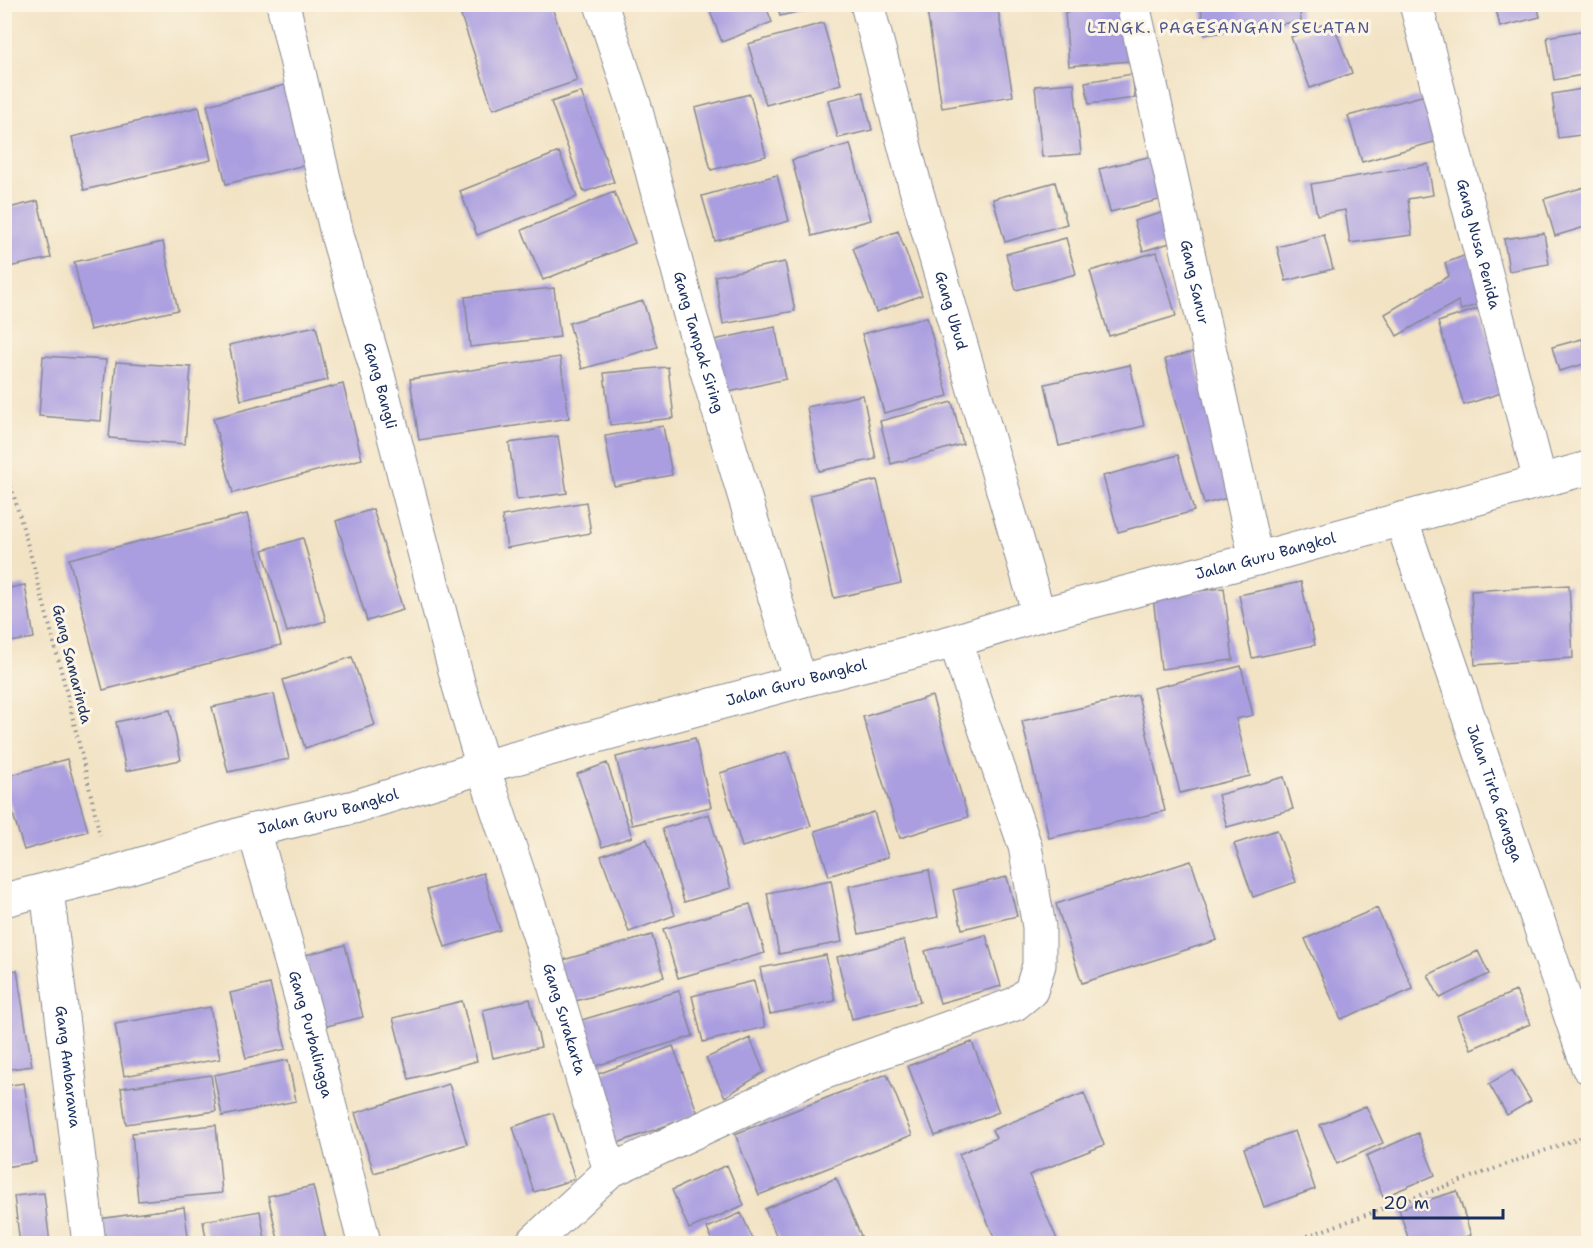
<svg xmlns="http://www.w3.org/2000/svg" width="1593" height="1248" font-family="'Shantell Sans',sans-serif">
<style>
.building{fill:#aa9ee0}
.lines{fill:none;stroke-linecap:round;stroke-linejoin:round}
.minor-casing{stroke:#868992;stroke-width:35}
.tertiary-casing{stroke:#868992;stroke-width:35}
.path{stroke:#868992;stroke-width:4;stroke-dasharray:1.5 4.5;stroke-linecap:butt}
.minor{stroke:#fff;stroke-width:33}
.tertiary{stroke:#fff;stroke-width:33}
.labels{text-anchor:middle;stroke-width:6;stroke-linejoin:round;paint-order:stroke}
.street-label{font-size:15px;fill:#1b2f5e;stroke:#fcf5e5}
.neighbourhood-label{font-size:16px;letter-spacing:1.5px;fill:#4d568c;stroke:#fcf5e5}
</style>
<rect width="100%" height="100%" fill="#fcf5e5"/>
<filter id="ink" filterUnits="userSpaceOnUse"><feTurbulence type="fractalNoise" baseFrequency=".0167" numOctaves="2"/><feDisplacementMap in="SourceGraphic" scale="12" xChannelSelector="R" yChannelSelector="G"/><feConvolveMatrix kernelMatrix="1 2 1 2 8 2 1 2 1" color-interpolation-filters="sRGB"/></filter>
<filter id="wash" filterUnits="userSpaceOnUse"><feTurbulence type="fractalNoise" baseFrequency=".008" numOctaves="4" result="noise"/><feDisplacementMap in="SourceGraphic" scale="24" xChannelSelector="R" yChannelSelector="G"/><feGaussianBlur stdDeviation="1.35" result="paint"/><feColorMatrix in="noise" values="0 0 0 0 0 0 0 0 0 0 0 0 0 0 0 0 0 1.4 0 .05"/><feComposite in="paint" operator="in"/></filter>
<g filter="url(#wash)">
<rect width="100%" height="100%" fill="#f2e3c5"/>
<g id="blocks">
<path class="building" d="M457,4H551L577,81L493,109Z
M707,4H765L772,22L722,42Z
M777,4H826V5L780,16Z
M926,4H997L1013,96L942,108Z
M1009,4H1054V6L1009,9Z
M1221,4H1299L1301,21L1205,35L1201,8Z
M1495,4H1537L1540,17L1500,27Z
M1127,7L1131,61L1069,66L1065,12Z
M1332,21L1352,73L1310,88L1291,37Z
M823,23L841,84L766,105L748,44Z
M1586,30L1588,44V74L1554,80L1547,37Z
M1132,74L1135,98L1089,104L1085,82Z
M1074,83L1081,154L1042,157L1035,86Z
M289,84L309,164L226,184L207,105Z
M1588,88V134L1558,138L1552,94Z
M581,92L614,182L584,192L551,102Z
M863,92L872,130L838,138L828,100Z
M750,94L766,156L711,170L695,108Z
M1429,94L1441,140L1362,162L1348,116Z
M199,107L211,160L84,190L72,137Z
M850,144L871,220L812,236L792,160Z
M559,152L577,197L477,235L460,191Z
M1152,156L1163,199L1110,212L1099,169Z
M1428,164L1433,195L1408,199L1412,235L1350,243L1345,210L1317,215L1311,184Z
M777,175L789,221L715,241L702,196Z
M1055,182L1067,224L1005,242L993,199Z
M1588,186V226L1555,236L1544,199Z
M614,192L635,243L543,280L522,230Z
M38,201L51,258L4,268V209Z
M1168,211L1177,241L1143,251L1134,221Z
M898,231L922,295L876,312L853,248Z
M1544,233L1549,264L1509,271L1504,239Z
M1324,235L1333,269L1286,281L1277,247Z
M1066,238L1076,274L1016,290L1006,254Z
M163,242L178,310L90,330L74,262Z
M1157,252L1176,316L1109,336L1090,271Z
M1469,254L1485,302L1461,310L1458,301L1397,336L1385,314L1449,276L1445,263Z
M785,262L795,311L723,324L715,276Z
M554,288L560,337L470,347L465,297Z
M643,301L657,347L582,369L569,323Z
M1480,308L1507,391L1464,405L1438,322Z
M927,317L948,396L884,413L862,334Z
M316,326L328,380L241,400L229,345Z
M775,327L786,379L720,394L709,341Z
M1582,339L1588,363L1559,371L1552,347Z
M1193,352L1232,497L1204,504L1165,359Z
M43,356L106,360L101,421L39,416Z
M560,357L569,418L419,440L410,379Z
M116,362L191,367L185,444L109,438Z
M1130,365L1144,426L1059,446L1045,384Z
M668,367L674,418L610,425L604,373Z
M343,384L362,459L233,493L213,418Z
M863,395L876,459L819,471L807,407Z
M952,402L963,444L891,464L880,421Z
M663,426L672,475L614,486L605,436Z
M558,436L567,493L517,500L509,443Z
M1178,455L1194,511L1118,532L1103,476Z
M877,480L901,583L834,598L810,495Z
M586,502L591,533L507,548L502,516Z
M373,509L403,610L367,621L336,521Z
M247,514L281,645L103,690L69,559Z
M303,538L326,621L287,632L263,550Z
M1301,582L1315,645L1252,658L1239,595Z
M25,585L34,638L4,643V589Z
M1569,585L1573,658L1475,665L1471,591Z
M1224,588L1233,660L1161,669L1153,596Z
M352,657L375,725L305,748L283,680Z
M1241,666L1253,715L1236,719L1250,776L1180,793L1154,688Z
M274,694L289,759L228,772L212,707Z
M1138,695L1165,811L1049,838L1022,721Z
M932,696L968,817L900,838L863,717Z
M170,710L181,760L126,771L116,722Z
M695,738L711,807L632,825L616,757Z
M787,752L811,826L742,847L720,773Z
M67,759L88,831L24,850L4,785V777Z
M607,763L632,837L602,847L577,774Z
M1284,777L1293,809L1227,827L1218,795Z
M874,812L888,857L829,876L815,831Z
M709,814L731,888L684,902L662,829Z
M1277,830L1296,882L1253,897L1234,844Z
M647,839L675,915L629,932L601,856Z
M1191,861L1217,940L1082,983L1056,904Z
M929,870L938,917L859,934L849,886Z
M483,873L500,930L445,947L427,890Z
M1007,877L1017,916L962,929L953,890Z
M831,880L842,942L779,954L767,893Z
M750,904L765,953L678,978L663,929Z
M1377,908L1413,989L1341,1019L1305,939Z
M652,935L664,977L568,1003L556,962Z
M986,935L1001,986L940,1003L925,951Z
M904,940L920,1002L852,1019L837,957Z
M345,945L363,1017L323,1027L305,955Z
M1478,951L1489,974L1440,998L1428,975Z
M826,955L835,1001L770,1014L760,968Z
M17,970L32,1066L4,1070V972Z
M754,981L765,1027L703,1042L692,996Z
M270,984L286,1049L246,1058L230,993Z
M679,991L693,1036L589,1068L575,1022Z
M1516,991L1530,1024L1471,1049L1457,1016Z
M530,999L541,1047L493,1058L483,1010Z
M462,1001L477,1061L409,1079L393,1018Z
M210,1007L220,1059L124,1076L115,1024Z
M750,1038L764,1072L725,1097L706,1058Z
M972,1042L999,1112L935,1136L908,1066Z
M673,1046L698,1114L615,1144L590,1077Z
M288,1060L296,1101L222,1116L214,1075Z
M1512,1070L1531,1101L1507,1115L1489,1084Z
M887,1074L912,1135L759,1195L735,1134Z
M211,1075L216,1111L126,1124L121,1088Z
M24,1083L36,1162L4,1167V1086Z
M449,1084L467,1144L374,1173L355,1113Z
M1084,1093L1104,1145L1029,1175L1059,1244H997L959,1154L996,1138L992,1130Z
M1366,1106L1383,1143L1337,1164L1320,1125Z
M553,1113L575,1179L534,1192L513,1127Z
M216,1125L222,1193L138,1201L132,1133Z
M1295,1131L1315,1189L1264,1207L1244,1148Z
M1418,1133L1435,1175L1383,1197L1366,1156Z
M727,1165L744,1205L689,1229L672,1190Z
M836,1178L861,1236L844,1244H780L765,1209Z
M313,1186L327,1244H279L268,1196Z
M1457,1191L1471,1235L1444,1244H1410L1399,1209Z
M44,1193L50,1244H20L14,1196Z
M184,1207L189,1244H103L99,1219Z
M260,1211L266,1244H207L203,1221Z
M741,1213L755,1244H713L707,1228Z"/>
</g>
</g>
<g filter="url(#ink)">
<use href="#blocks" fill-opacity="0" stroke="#868992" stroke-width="1.5"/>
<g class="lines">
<g class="minor-casing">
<g id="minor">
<path id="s1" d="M283,4L338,238L378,375L459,686L483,767L541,941L610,1171L531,1244"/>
<path id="s2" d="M601,4L635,107L690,315L800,681"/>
<path id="s3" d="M867,4L916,189L1039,615"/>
<path id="s4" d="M1133,4L1256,559"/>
<path id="s5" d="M1416,4L1540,481"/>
<path id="s6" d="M1401,519L1588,1067"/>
<path id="s7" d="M254,830L313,1040L363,1238"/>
<path id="s8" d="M47,890L89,1244"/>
<path d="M610,1171L820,1074L1015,1004L1031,991L1039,965V927L1025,846L955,641"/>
</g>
</g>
<g class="tertiary-casing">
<g id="tertiary">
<path id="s9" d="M4,900L108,874L254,830L354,807L483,767L800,681L955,641L1039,615L1256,559L1588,468"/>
</g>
</g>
<path class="path" d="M4,463C41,586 72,710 100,835
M1285,1244L1588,1135"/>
<use href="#minor" class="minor"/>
<use href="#tertiary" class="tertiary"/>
</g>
</g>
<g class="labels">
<g class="street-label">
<text dy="5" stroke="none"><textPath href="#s5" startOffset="248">Gang Nusa Penida</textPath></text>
<text dy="5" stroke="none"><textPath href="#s4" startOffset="285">Gang Sanur</textPath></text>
<text dy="5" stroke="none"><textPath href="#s3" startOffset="318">Gang Ubud</textPath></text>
<text dy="5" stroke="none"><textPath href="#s2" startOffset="352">Gang Tampak Siring</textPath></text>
<text dy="5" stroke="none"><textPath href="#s1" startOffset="394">Gang Bangli</textPath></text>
<text dy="5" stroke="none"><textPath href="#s9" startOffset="1308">Jalan Guru Bangkol</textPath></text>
<text transform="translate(72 664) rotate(76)" y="5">Gang Samarinda</text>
<text dy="5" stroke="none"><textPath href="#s9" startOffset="822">Jalan Guru Bangkol</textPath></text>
<text dy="5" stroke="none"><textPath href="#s6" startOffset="290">Jalan Tirta Gangga</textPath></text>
<text dy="5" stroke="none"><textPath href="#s9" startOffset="336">Jalan Guru Bangkol</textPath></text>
<text dy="5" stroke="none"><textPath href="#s1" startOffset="1054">Gang Surakarta</textPath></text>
<text dy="5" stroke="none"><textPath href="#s7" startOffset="212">Gang Purbalingga</textPath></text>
<text dy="5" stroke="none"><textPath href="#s8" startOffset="178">Gang Ambarawa</textPath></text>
</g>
<g class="neighbourhood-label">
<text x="1229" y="33">LINGK. PAGESANGAN SELATAN</text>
</g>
</g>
<rect width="1593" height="1248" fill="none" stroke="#fcf5e5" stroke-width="24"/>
<path d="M1374 1209v9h129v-9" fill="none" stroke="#1b2f5e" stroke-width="3"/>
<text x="1383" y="1209" font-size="18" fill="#1b2f5e" stroke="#fcf5e5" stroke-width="4.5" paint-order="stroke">20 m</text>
</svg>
